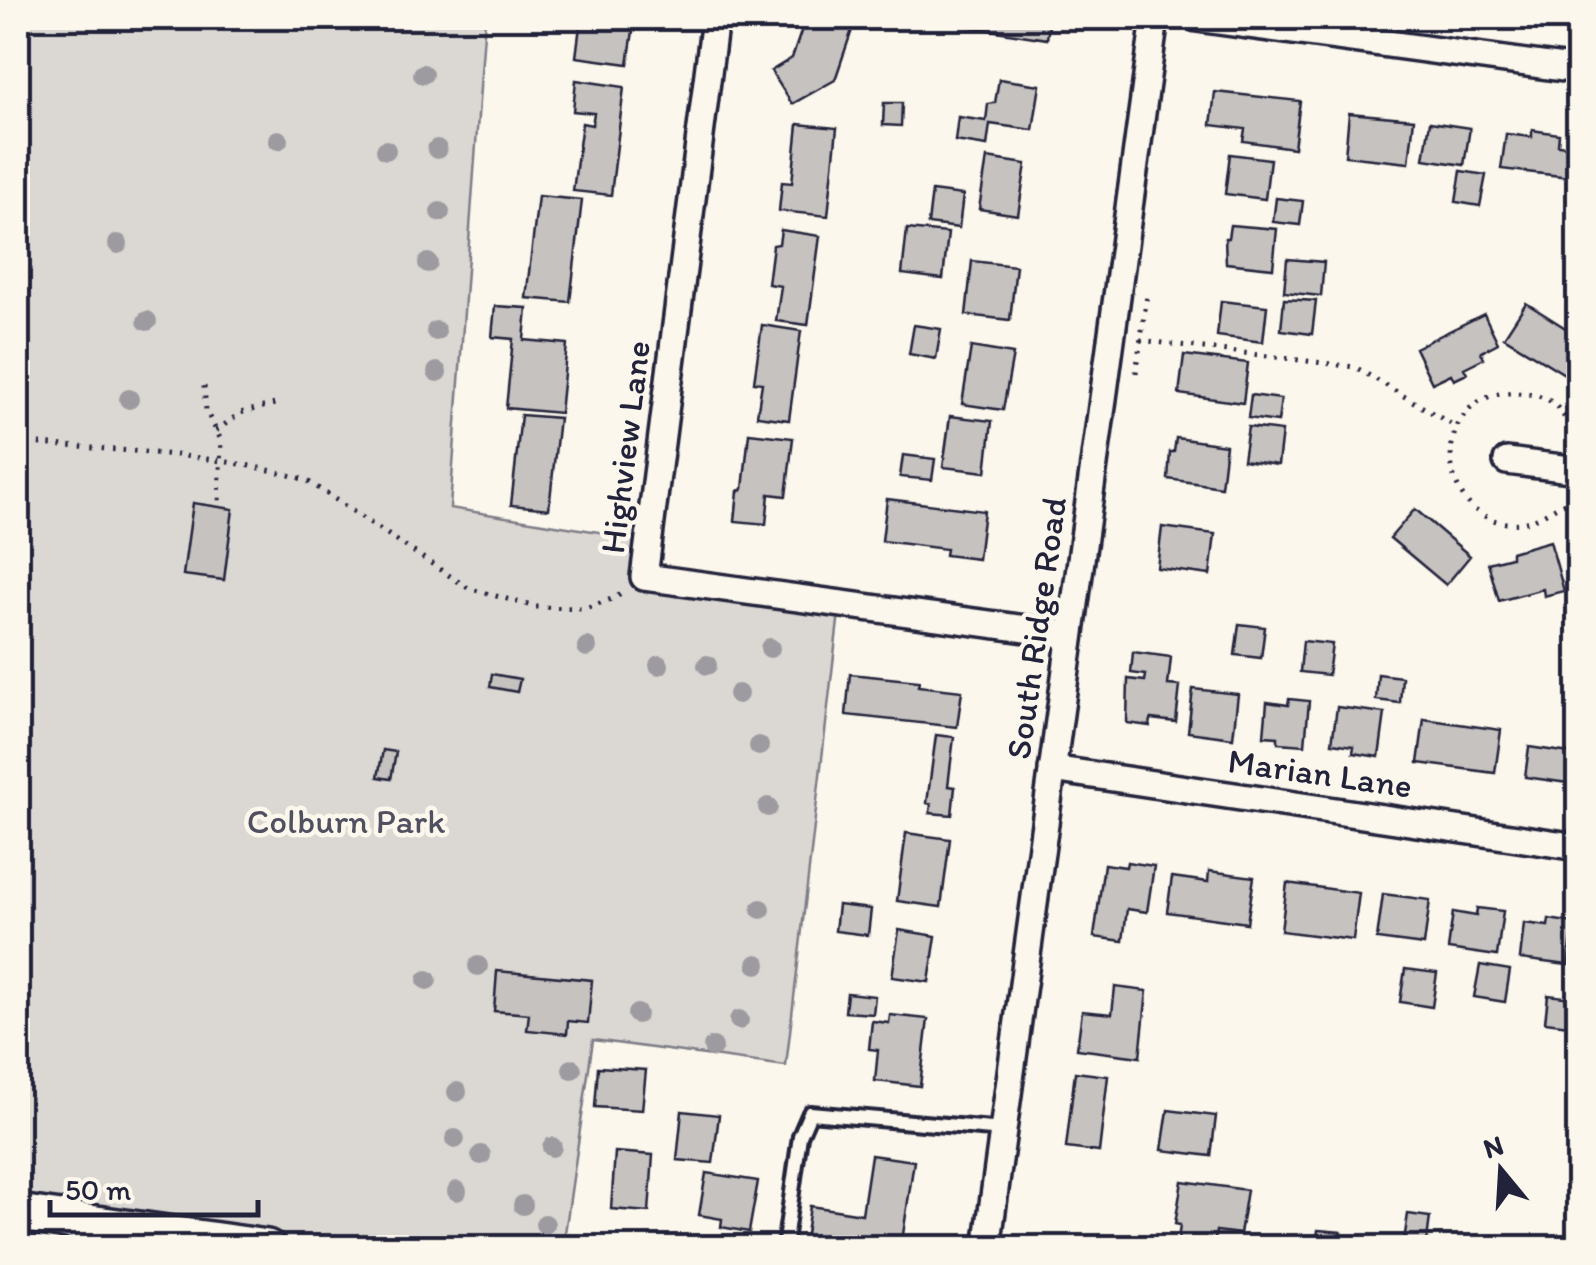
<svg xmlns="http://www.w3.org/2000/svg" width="1596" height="1265" font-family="Itim,sans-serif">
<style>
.green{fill:#dbd8d3;stroke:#7e7d87;stroke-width:2.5}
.building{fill:#c6c2c0;stroke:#22223b;stroke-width:2.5}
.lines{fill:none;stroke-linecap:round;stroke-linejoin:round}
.lane-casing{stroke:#22223b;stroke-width:20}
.street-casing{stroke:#22223b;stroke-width:32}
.secondary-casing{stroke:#22223b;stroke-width:42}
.path{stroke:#22223b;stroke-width:5;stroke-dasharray:2.5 8;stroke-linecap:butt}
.lane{stroke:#fbf7ec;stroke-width:12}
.street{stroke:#fbf7ec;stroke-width:25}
.secondary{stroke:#fbf7ec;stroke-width:35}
.tree{fill:#9d9ba0}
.labels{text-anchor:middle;stroke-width:9;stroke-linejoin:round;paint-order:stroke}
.street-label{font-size:35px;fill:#22223b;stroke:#fbf7ec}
.park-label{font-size:35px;fill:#505061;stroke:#fbf7ec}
</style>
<rect width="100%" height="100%" fill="#fbf7ec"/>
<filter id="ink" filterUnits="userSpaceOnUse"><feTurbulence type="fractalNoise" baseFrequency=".01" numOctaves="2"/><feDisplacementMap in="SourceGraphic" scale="20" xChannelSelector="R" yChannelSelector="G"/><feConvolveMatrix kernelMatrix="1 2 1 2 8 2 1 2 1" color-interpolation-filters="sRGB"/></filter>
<g filter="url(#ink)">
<path class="green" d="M18,18H485L450,508L648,540L644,576L840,604L786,1066L593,1040L563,1247L267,1248L18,1213Z"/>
<path class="building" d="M581,18H635L628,64L576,57Z
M800,18H874L871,26L855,21L835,80L792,104L771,71L792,58L803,26L798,24Z
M946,18H1050L1047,39L945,23Z
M999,79L1040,85L1033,130L990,124L987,146L955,141L958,117L986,121L988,104L995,103Z
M576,80L624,87L611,195L573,191L582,123L592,125L594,113L573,111Z
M1215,92L1300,101L1294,148L1243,141L1245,129L1211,125Z
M884,103H902L901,126L883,125Z
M1349,113L1414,119L1409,163L1345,156Z
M1430,122L1470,128L1464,165L1424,159Z
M798,124L837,128L828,216L779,211L782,182L792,183Z
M1532,130L1559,134L1558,145L1573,147L1570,177L1501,169L1506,134L1532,137Z
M1230,154L1270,159L1265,199L1225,194Z
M987,158L1026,164L1018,215L979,209Z
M1461,171L1486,175L1480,206L1456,202Z
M932,191L963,195L959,228L928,224Z
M538,196L582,200L570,302L526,298Z
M1276,198L1303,201L1300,225L1273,222Z
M1230,225L1277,229L1273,268L1226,263L1225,238H1228Z
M907,229L948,233L943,279L902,274Z
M781,230L820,236L808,325L776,321L781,286L768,284L773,245L779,244Z
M1287,259L1324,262L1321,296L1284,292Z
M972,261L1016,266L1010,320L966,315Z
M1284,299L1316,301L1312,334L1281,330Z
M1221,301L1267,306L1263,342L1217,336Z
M1526,303L1578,336V355L1566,375L1504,337Z
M495,306L527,308L524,340L567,344L560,413L506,408L513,339L492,337Z
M1484,314L1498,343L1481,352L1484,358L1464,368L1467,374L1454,380L1451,374L1432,383L1415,348Z
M762,325L801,331L789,420L757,416L762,383L754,382Z
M914,325L941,329L936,359L909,354Z
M971,347L1013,354L1003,410L962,404Z
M1184,355L1248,363L1243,403L1179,394Z
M1251,395L1281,399L1278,422L1248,418Z
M521,415L559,418L549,509L511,505Z
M950,416L992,421L986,472L943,467Z
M1248,427L1282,431L1278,465L1243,460Z
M749,433L793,438L786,496L769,494L766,524L735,521L738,491L743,489Z
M1176,438L1226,445L1221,487L1168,479L1170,452H1174Z
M903,455L935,459L932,480L900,477Z
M887,499L984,511L978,559L945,555L946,549L882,541Z
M193,503L233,509L224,580L183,575Z
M1415,509L1470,556L1446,585L1390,538Z
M1162,527L1215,534L1210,575L1157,568Z
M1550,541L1564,591L1544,596L1543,589L1499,601L1488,563L1511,557V552Z
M1239,624L1265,627L1261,658L1235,655Z
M1303,641L1332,644L1328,675L1300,672Z
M1133,652L1171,657L1168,685L1180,686L1176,722L1151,719L1150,726L1127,723L1128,679L1145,681L1146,675L1131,673Z
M492,674L520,679L517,692L490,687Z
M850,674L919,681L918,686L962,691L957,727L846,715Z
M1378,674L1402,677L1400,703L1376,700Z
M1193,689L1238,694L1233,738L1188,732Z
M1289,699L1309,701L1305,745L1278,743V737L1264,736L1267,702L1288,705Z
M1337,707L1385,713L1379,757L1353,753L1354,746L1332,743Z
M1424,719L1501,730L1495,773L1418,763Z
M936,735L954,737L948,786L955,787L952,815L930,813L931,804L927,803Z
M1529,747L1570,753L1571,747L1578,748V778L1569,777L1568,783L1525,777Z
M383,750L396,752L391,779L378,777Z
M906,833L950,839L941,907L897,901Z
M1127,862L1154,866L1147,912L1127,909L1123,941L1094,937L1104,864L1126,867Z
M1209,871L1254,877L1247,923L1167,912L1172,877L1208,882Z
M1287,883L1359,893L1353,940L1281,931Z
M1383,894L1430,900L1424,945L1377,939Z
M838,905L871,909L868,935L835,931Z
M1477,908L1503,911L1497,956L1448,949L1453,912L1476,916Z
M1549,919L1574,923L1568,965L1520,959L1524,923L1548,926Z
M899,930L936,936L929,982L892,977Z
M1480,965L1510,970L1505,1002L1474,997Z
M1405,969L1437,973L1432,1007L1400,1002Z
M497,971L592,980L588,1023L568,1021L567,1034L527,1030L529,1014L494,1011Z
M1115,987L1147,991L1140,1057L1077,1049L1082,1011L1112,1014Z
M847,993L875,996L873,1014L845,1012Z
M1548,995L1572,998L1569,1025L1545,1022Z
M890,1015L928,1019L920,1086L875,1081L878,1050L869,1049L872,1021L889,1023Z
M598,1067L646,1070L642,1110L595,1107Z
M1075,1072L1108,1076L1099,1152L1066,1148Z
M1168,1110L1216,1116L1211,1156L1162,1150Z
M682,1111L719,1115L713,1163L677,1160Z
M615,1152L653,1155L649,1212L611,1209Z
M871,1155L914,1161L901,1248H804L810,1206L862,1214Z
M706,1173L758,1181L749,1232L721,1227L722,1219L699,1215Z
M1182,1181L1247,1190L1240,1234L1216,1231L1214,1248H1177L1180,1225L1175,1224Z
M1408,1214L1430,1217L1426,1248H1403Z
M1318,1230L1341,1232L1339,1248H1316Z"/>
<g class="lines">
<g class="lane-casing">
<path id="lane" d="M784,1248L800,1136L810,1113L1003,1130"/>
</g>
<g class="street-casing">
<path id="street" d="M715,18L644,577L1070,635
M1197,18L1578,70
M1507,461L1578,470
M1052,769L1578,847
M987,1248L1155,18"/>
</g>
<g class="secondary-casing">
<path id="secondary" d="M18,1213L267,1248"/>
</g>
<path class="path" d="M1140,340L1355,367L1456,427
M1136,373L1147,295
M204,386L206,411L221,440L219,504
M216,431L240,413L275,404
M1578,433C1566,424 1562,408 1548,400C1536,394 1523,393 1510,393C1430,395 1434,515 1507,523C1539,527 1553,502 1578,500
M18,442C111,451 217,452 306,480L468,588L535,607L585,608L615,598L625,591"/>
<use href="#lane" class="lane"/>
<use href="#street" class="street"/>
<use href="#secondary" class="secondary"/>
</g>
<g class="tree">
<circle cx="423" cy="74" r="10"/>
<circle cx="278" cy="140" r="10"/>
<circle cx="437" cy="149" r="10"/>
<circle cx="386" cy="150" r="10"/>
<circle cx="440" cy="212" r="10"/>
<circle cx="118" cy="244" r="10"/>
<circle cx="428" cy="263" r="10"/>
<circle cx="147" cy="321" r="10"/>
<circle cx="436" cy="331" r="10"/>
<circle cx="437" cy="372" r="10"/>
<circle cx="129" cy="399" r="10"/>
<circle cx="587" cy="647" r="10"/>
<circle cx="770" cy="648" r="10"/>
<circle cx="659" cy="665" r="10"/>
<circle cx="707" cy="665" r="10"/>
<circle cx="738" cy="694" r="10"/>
<circle cx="759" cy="746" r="10"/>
<circle cx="768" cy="807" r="10"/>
<circle cx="761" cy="909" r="10"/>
<circle cx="757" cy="964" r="10"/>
<circle cx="478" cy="966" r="10"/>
<circle cx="427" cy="980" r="10"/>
<circle cx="637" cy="1014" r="10"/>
<circle cx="739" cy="1020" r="10"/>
<circle cx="713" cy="1047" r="10"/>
<circle cx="572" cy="1069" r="10"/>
<circle cx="457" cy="1092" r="10"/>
<circle cx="455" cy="1139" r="10"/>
<circle cx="552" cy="1147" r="10"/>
<circle cx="481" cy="1155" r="10"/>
<circle cx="457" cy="1191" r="10"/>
<circle cx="523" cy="1205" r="10"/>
<circle cx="545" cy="1224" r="10"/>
</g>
</g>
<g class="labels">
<g class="street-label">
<text transform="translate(625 447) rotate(-83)" y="12">Highview Lane</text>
<text transform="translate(1036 628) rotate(-82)" y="12">South Ridge Road</text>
<text transform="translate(1320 773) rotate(8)" y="12">Marian Lane</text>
</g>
<g class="park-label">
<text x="346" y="833">Colburn Park</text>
</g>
</g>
<rect width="1596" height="1265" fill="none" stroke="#fbf7ec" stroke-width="60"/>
<rect x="30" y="30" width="1536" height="1205" fill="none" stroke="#22223b" stroke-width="4" filter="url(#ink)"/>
<g transform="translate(1501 1170) rotate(342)" stroke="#fbf7ec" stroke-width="8" paint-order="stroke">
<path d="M0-8L18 38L0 25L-18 38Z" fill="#22223b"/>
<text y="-15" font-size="28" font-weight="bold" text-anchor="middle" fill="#22223b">N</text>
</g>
<path d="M50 1200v15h208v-15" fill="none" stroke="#22223b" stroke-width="5"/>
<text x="65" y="1200" font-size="30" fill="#22223b" stroke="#fbf7ec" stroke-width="8" paint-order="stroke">50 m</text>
</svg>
